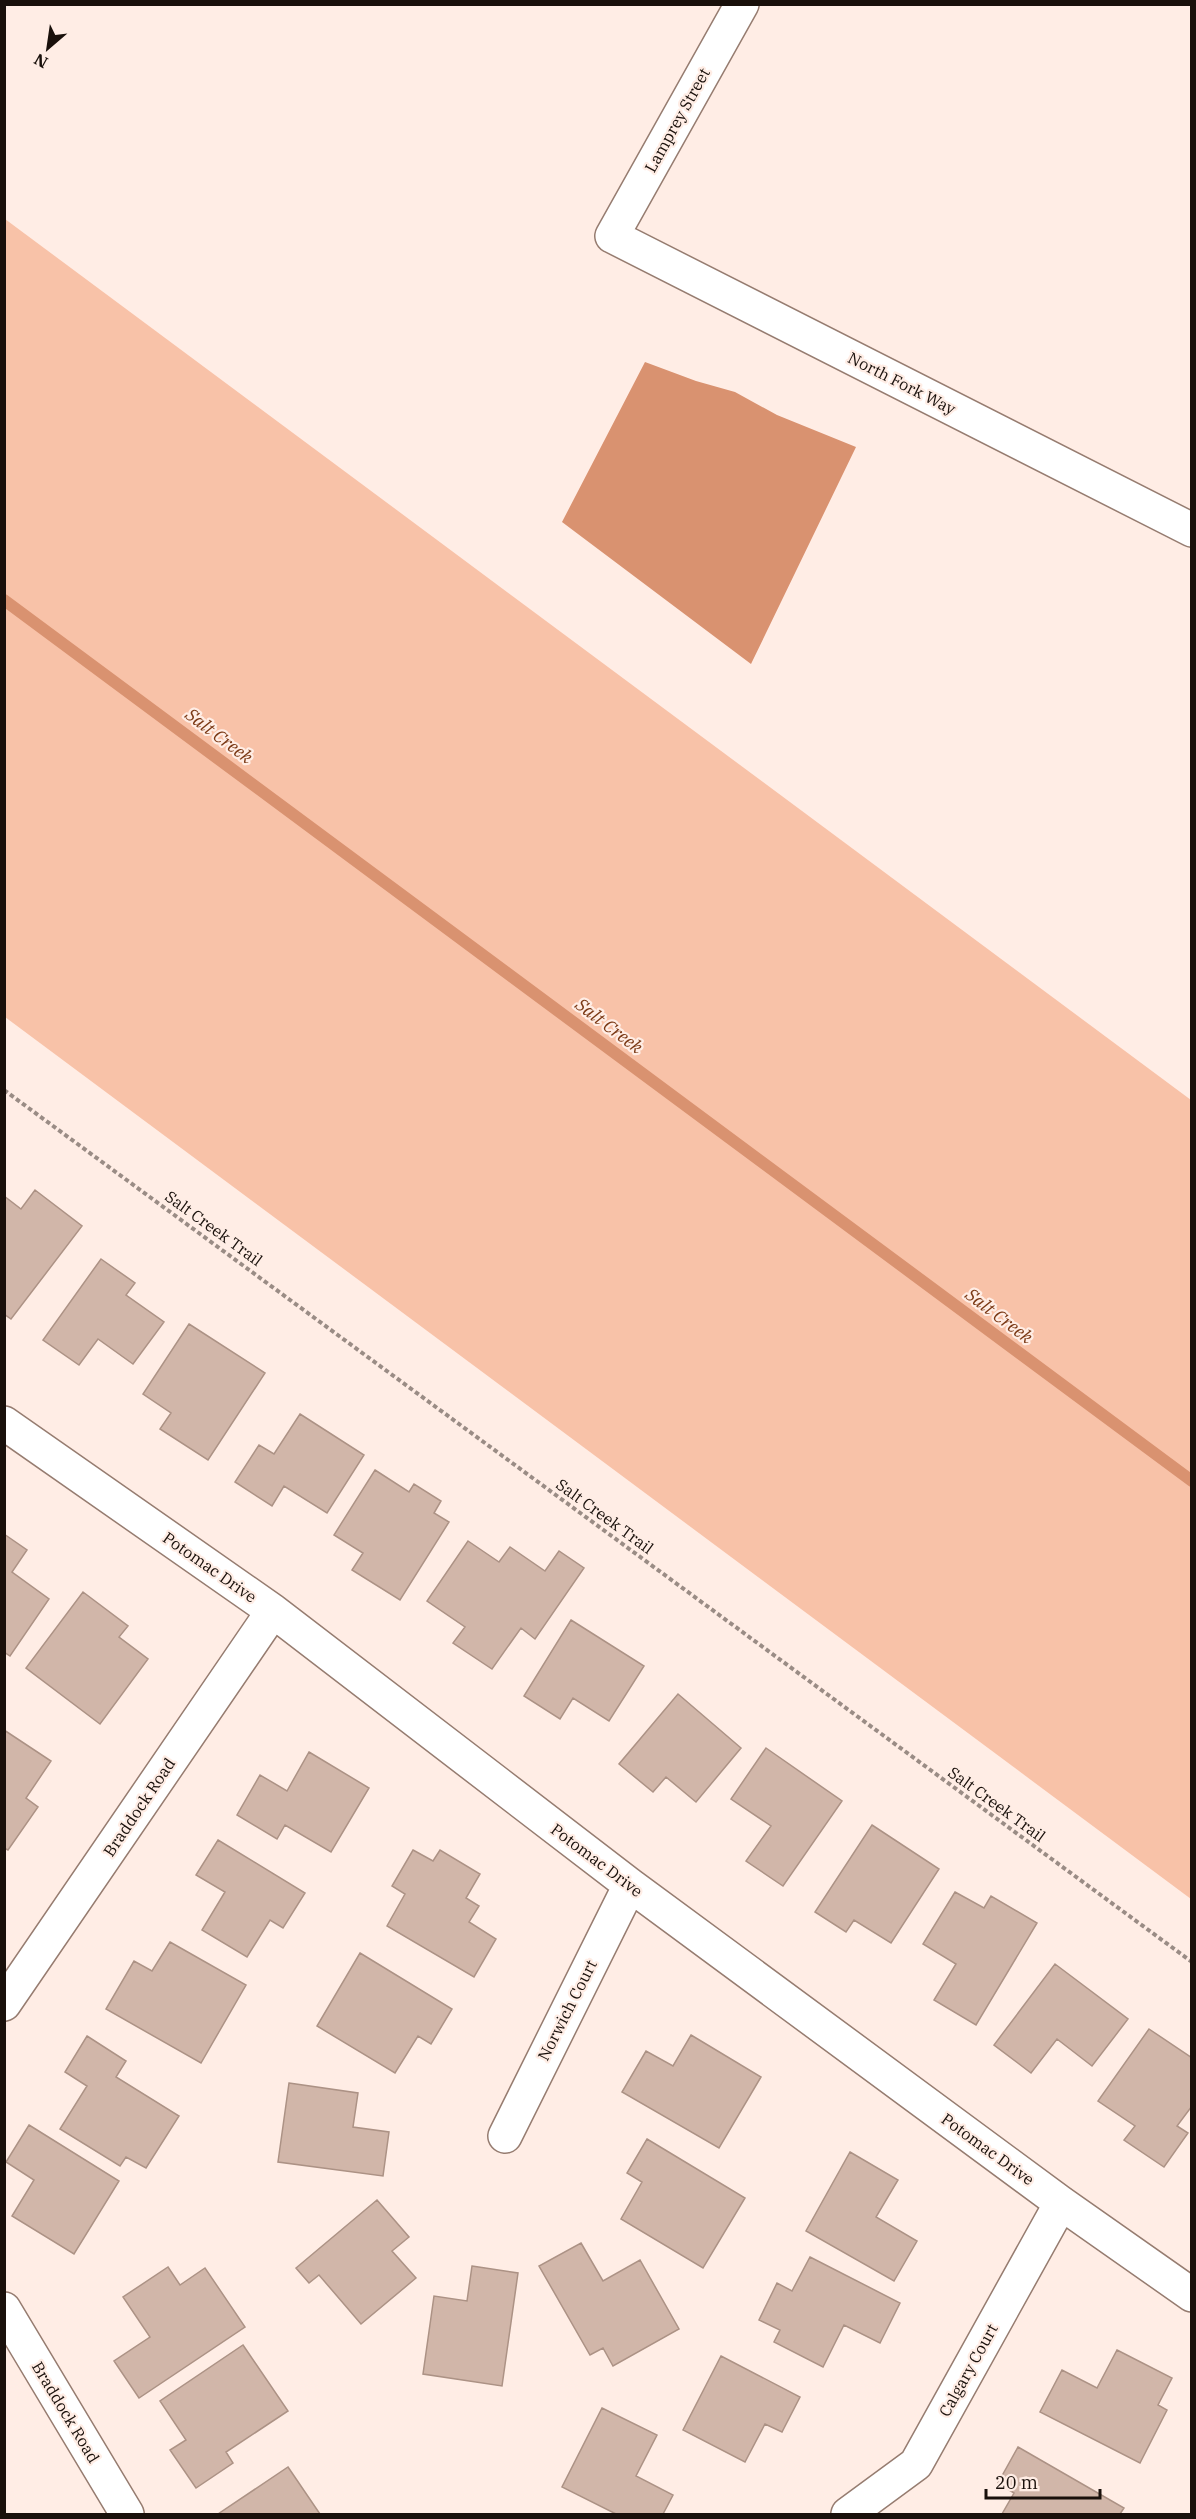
<svg xmlns="http://www.w3.org/2000/svg" width="1196" height="2519" font-family="'IBM Plex Serif',serif">
<style>
.green{fill:#f8c2a8}
.water{fill:#d99270}
.lines{fill:none;stroke-linecap:round;stroke-linejoin:round}
.stream{stroke:#d99270;stroke-width:12}
.building{fill:#d1b6a9;stroke:#ac9285;stroke-width:1.5}
.street-casing{stroke:#967c70;stroke-width:36}
.path{stroke:#9a8c85;stroke-width:4;stroke-dasharray:4.5 3;stroke-linecap:butt}
.street{stroke:#fff;stroke-width:33}
.labels{text-anchor:middle;stroke-width:4.5;stroke-linejoin:round;paint-order:stroke}
.street-label{font-size:16px;fill:#19100b;stroke:#ffede5}
.water-label{font-size:18px;font-style:italic;fill:#7b3915;stroke:#ffede5}
</style>
<rect width="100%" height="100%" fill="#ffede5"/>
<path class="green" d="M5,219L1191,1100V1899L5,1017Z"/>
<path class="water" d="M645,362L696,381L735,392L777,415L856,447L751,664L562,522Z"/>
<g class="lines">
<path class="stream" d="M4,600L1192,1481"/>
</g>
<path class="building" d="M35,1190L82,1226L11,1319L4,1314V1196L21,1209Z
M101,1259L135,1283L126,1295L164,1322L133,1364L98,1339L79,1365L43,1340Z
M189,1324L265,1373L208,1460L160,1429L171,1413L143,1394Z
M300,1414L364,1455L327,1513L284,1486L272,1506L235,1482L259,1445L274,1454Z
M375,1470L409,1492L414,1484L441,1501L434,1513L449,1522L400,1600L352,1570L363,1553L334,1535Z
M4,1534L27,1550L12,1572L49,1599L10,1656L4,1652Z
M468,1541L499,1562L510,1547L545,1571L559,1551L584,1568L535,1639L521,1628L492,1669L453,1643L465,1627L427,1601Z
M83,1592L128,1626L119,1637L148,1659L100,1724L26,1668Z
M571,1620L644,1666L609,1721L573,1698L560,1719L524,1696Z
M678,1694L741,1748L696,1802L666,1777L653,1792L619,1764Z
M4,1730L51,1761L26,1798L38,1807L8,1850L4,1848Z
M766,1748L842,1801L783,1886L746,1861L771,1826L731,1799Z
M309,1752L369,1788L331,1852L285,1825L277,1839L237,1815L260,1775L287,1791Z
M872,1825L939,1869L891,1943L854,1920L846,1932L815,1912Z
M218,1840L305,1893L283,1928L270,1920L247,1957L202,1930L225,1892L196,1875Z
M413,1850L433,1861L440,1850L480,1874L466,1898L479,1906L469,1922L496,1939L474,1977L387,1926L405,1894L392,1886Z
M955,1892L984,1908L991,1896L1037,1923L976,2025L934,2000L956,1964L923,1944Z
M170,1942L246,1985L201,2063L106,2009L134,1961L152,1971Z
M360,1953L452,2009L431,2044L418,2036L395,2073L317,2026Z
M1055,1964L1128,2019L1092,2066L1057,2039L1031,2073L994,2045Z
M1149,2029L1192,2058V2106L1177,2126L1188,2133L1164,2167L1124,2140L1135,2126L1098,2101Z
M691,2035L761,2077L719,2148L622,2092L646,2051L673,2066Z
M87,2036L126,2061L116,2077L179,2116L146,2168L126,2157L120,2166L60,2129L87,2086L65,2072Z
M289,2083L358,2093L353,2127L389,2132L383,2176L278,2162Z
M29,2125L119,2181L74,2254L12,2216L34,2180L6,2162Z
M647,2139L745,2198L703,2268L621,2219L642,2182L627,2173Z
M850,2152L898,2180L876,2217L917,2241L894,2281L806,2231Z
M377,2200L409,2237L392,2251L416,2278L361,2324L319,2275L309,2283L296,2268Z
M581,2243L603,2281L640,2260L679,2329L613,2366L603,2348L590,2355L539,2266Z
M810,2257L900,2303L880,2343L844,2325L823,2367L774,2342L780,2330L759,2320L777,2283L792,2291Z
M472,2266L518,2273L502,2386L423,2374L434,2296L467,2301Z
M168,2267L180,2285L205,2268L245,2327L139,2398L114,2361L150,2337L123,2297Z
M243,2345L288,2411L226,2452L233,2463L196,2488L170,2450L186,2440L160,2401Z
M1117,2350L1172,2378L1158,2405L1167,2410L1140,2463L1040,2412L1062,2370L1097,2388Z
M721,2356L800,2397L782,2432L765,2424L745,2462L683,2430Z
M602,2408L657,2435L636,2476L673,2495L663,2514H616L562,2487Z
M1018,2447L1124,2508L1120,2514H1002L1014,2493L998,2483Z
M288,2467L320,2514H218Z"/>
<g class="lines">
<g class="street-casing">
<path id="street" d="M742,4L612,236L1192,530
M4,1423L273,1611L630,1885L1061,2203L1192,2295
M4,2004L273,1611
M505,2136L630,1885
M4,2309L127,2514
M848,2514L916,2464L1061,2203"/>
</g>
<path class="path" d="M4,1090L1192,1962"/>
<use href="#street" class="street"/>
</g>
<g class="labels">
<g class="street-label">
<text transform="translate(677 120) rotate(-61)" y="6">Lamprey Street</text>
<text transform="translate(902 383) rotate(27)" y="6">North Fork Way</text>
<text transform="translate(214 1228) rotate(36)" y="6">Salt Creek Trail</text>
<text transform="translate(605 1516) rotate(36)" y="6">Salt Creek Trail</text>
<text transform="translate(210 1567) rotate(35)" y="6">Potomac Drive</text>
<text transform="translate(997 1804) rotate(36)" y="6">Salt Creek Trail</text>
<text transform="translate(139 1807) rotate(-56)" y="6">Braddock Road</text>
<text transform="translate(597 1860) rotate(37)" y="6">Potomac Drive</text>
<text transform="translate(567 2010) rotate(-63)" y="6">Norwich Court</text>
<text transform="translate(988 2149) rotate(36)" y="6">Potomac Drive</text>
<text transform="translate(968 2370) rotate(-61)" y="6">Calgary Court</text>
<text transform="translate(66 2412) rotate(59)" y="6">Braddock Road</text>
</g>
<g class="water-label">
<text transform="translate(219 736) rotate(37)" y="6">Salt Creek</text>
<text transform="translate(609 1026) rotate(37)" y="6">Salt Creek</text>
<text transform="translate(999 1316) rotate(37)" y="6">Salt Creek</text>
</g>
</g>
<rect width="1196" height="2519" fill="none" stroke="#19100b" stroke-width="12"/>
<g transform="translate(48 48) rotate(209)" stroke="#ffede5" stroke-width="4.5" paint-order="stroke">
<path d="M0-4.5L10 22L0 15L-10 22Z" fill="#19100b"/>
<text y="-9" font-size="16" font-weight="bold" text-anchor="middle" fill="#19100b">N</text>
</g>
<path d="M986 2489v9h114v-9" fill="none" stroke="#19100b" stroke-width="3"/>
<text x="995" y="2489" font-size="18" fill="#19100b" stroke="#ffede5" stroke-width="4.5" paint-order="stroke">20 m</text>
</svg>
